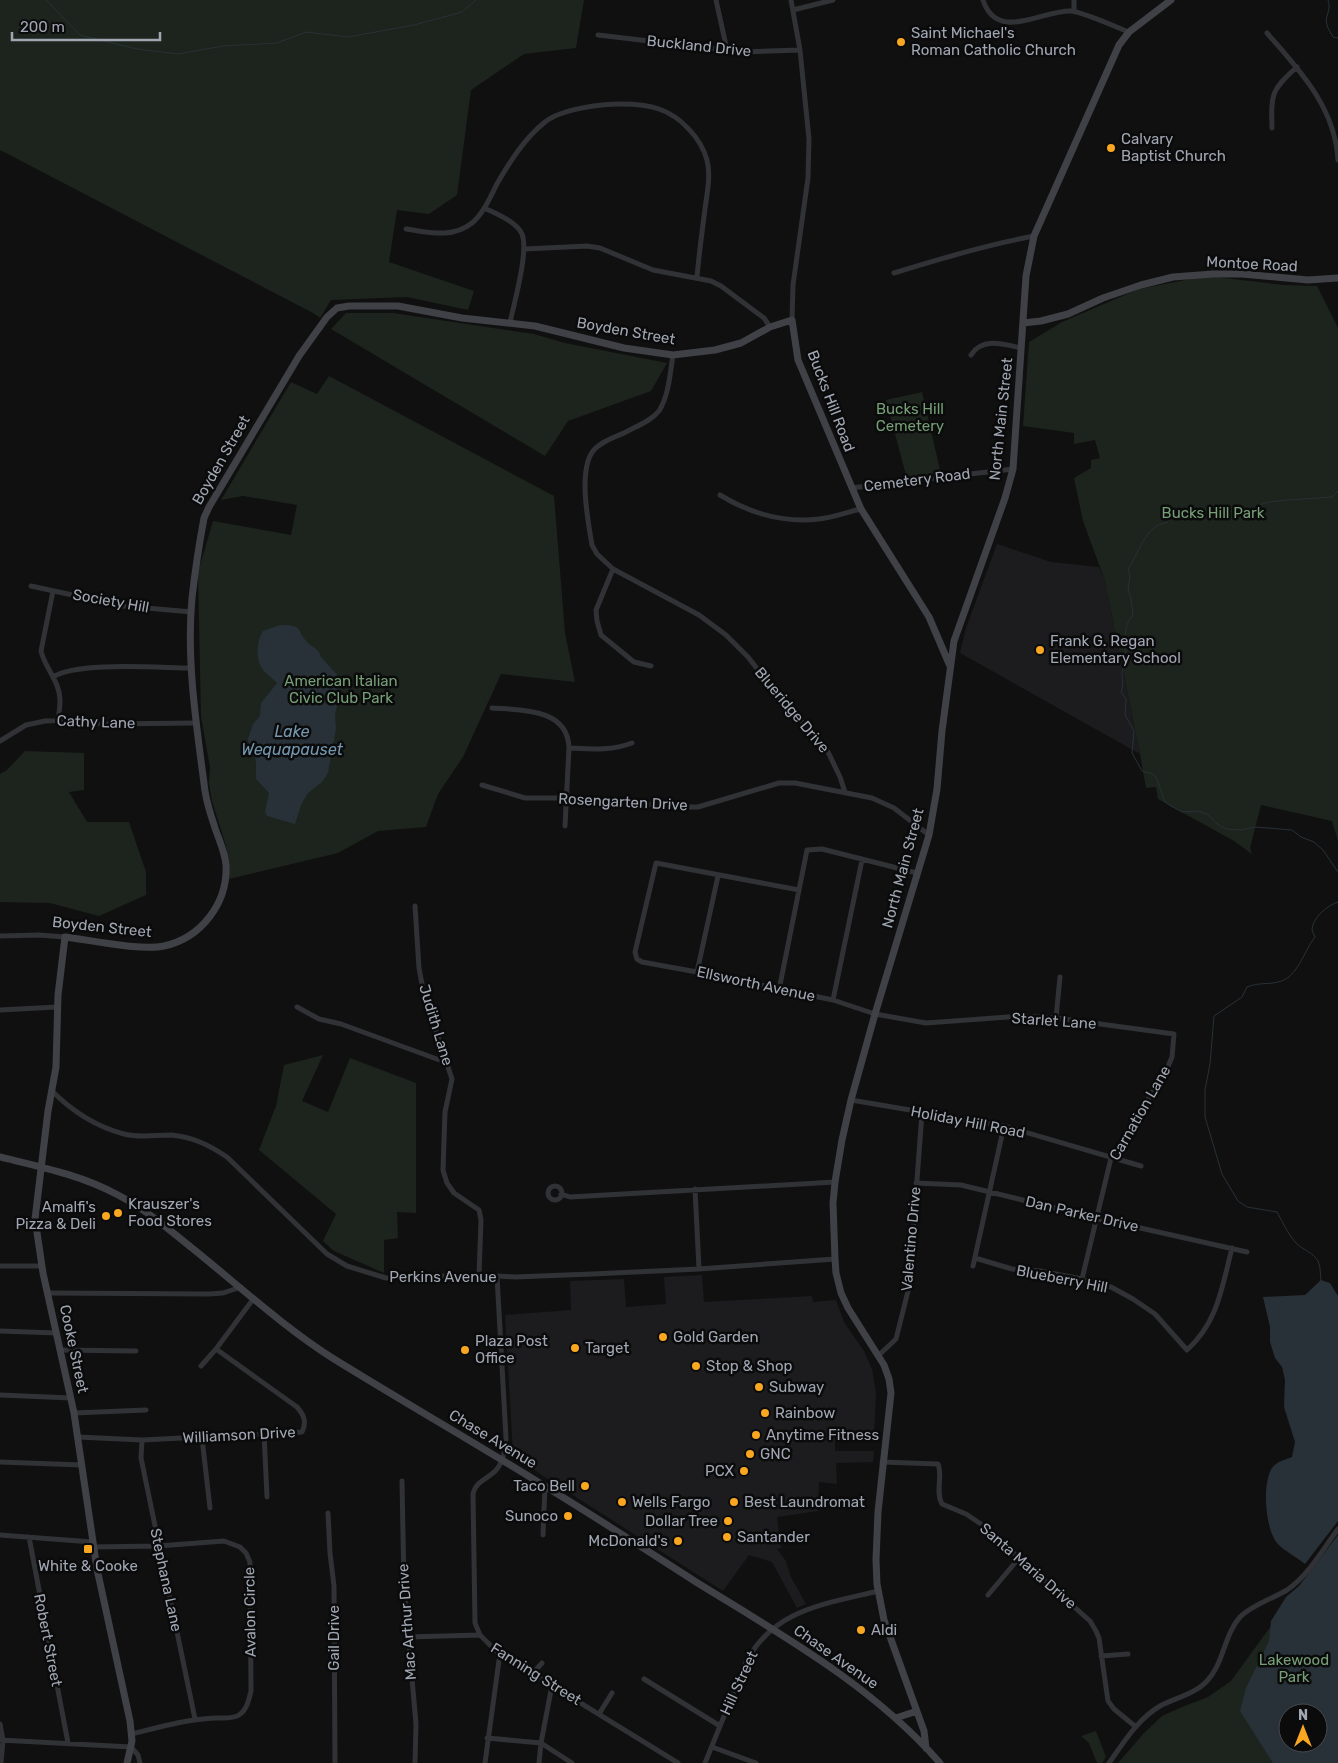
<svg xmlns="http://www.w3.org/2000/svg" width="1338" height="1763" font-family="Rubik,sans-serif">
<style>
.built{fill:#1c1c1e}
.green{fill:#1c241d;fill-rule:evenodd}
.water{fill:#283137;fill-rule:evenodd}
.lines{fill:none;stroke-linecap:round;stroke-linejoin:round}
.stream{stroke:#283137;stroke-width:1}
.street{stroke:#313236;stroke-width:5}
.secondary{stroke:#3f4146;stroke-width:7}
.poi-dot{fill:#f9a720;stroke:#0b0b0c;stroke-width:2}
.labels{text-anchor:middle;stroke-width:5;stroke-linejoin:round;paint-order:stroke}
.poi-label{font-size:15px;fill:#a0a7b3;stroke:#0b0b0c;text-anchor:start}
.street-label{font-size:15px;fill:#a0a7b3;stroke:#0b0b0c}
.park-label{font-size:15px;fill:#769f77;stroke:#0b0b0c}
.water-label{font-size:16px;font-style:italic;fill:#7597b0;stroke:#0b0b0c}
</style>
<rect width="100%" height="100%" fill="#101011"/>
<path class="built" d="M997,544L1051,562L1099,567L1105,581L1140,754L960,653L966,628Z
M702,1275L704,1302L812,1296L813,1302L836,1300L844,1322L864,1351L872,1369L876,1392L874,1437L835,1438V1451H874L873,1462L836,1463L837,1484L819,1482L818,1511L777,1517L781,1548L777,1549L786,1561L791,1577L806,1604L797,1608L772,1562L749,1555L723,1591L543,1476L516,1456L513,1453L505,1315L571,1310L570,1281L624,1279L626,1307L666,1304L664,1277Z"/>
<path class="green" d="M0,0H584L576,48L524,54L471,90L457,195L429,214L397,210L389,262L474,291L468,310L407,297L331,300L320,318L313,313L0,150Z
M1206,276L1284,285L1317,286L1338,328V841L1332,821L1261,805L1250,848L1252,854L1234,841L1158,799L1156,787L1146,788L1140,754L1105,581L1083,521L1074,478L1091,468V460L1100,458L1095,440L1074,444V433L1023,426L1029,342L1062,322L1139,289Z
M346,313H393L534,334L565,343L667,363L651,391L568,421L545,456L331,329Z
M329,376L554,496L565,633L575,682L501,674L463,757L438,794L426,827L378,831L338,853L229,879L226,846L212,801L209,783L210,767L201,717L198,572L213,521L291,535L297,505L243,496L221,500L291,382L317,394Z
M922,392L941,474L907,479L886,400Z
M25,751L84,753V790L69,792L87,822H129L146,872V895L99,916L50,903L0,902V774L7,770Z
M323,1055L302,1101L328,1112L350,1058L416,1083V1213L397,1212L398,1238L384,1240V1273L334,1251L323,1241L336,1214L259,1150L276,1106L284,1065Z
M1289,1601L1338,1763H1118L1144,1733L1162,1716L1182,1707L1208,1697L1231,1681ZM1288,1713H1318V1743H1288Z
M1096,1731L1106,1757L1102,1763H1097L1089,1743L1081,1736Z"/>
<path class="water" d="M280,625C304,625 295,629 308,643C313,648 319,648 321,657L341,679L340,684L341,690L335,714L336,729L328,773L322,782L308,793L301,805L295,824L267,816L265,812L269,793L256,779V763L255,757L250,750L248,739L253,724L260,716L261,703L277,683C273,679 269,676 265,672C255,662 256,642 263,631Z
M1321,1280L1330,1283L1338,1296V1521L1305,1564C1297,1557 1284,1551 1277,1543C1265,1529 1262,1483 1272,1468C1277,1461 1285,1460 1292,1457L1295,1442L1284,1407L1285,1380L1282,1367L1275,1358L1270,1342V1327L1263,1297L1305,1295Z
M1338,1535V1763H1273L1240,1711L1246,1688L1269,1641L1271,1621L1286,1597L1299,1586ZM1288,1713H1318V1743H1288Z"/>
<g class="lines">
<path class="stream" d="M46,0L80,35L137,49L178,54L223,46L277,43L306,32L348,37L414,25L462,12L476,0
M1328,0C1332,11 1324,16 1327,25C1328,29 1331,33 1333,37L1338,38
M1338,491L1332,497C1311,499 1289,499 1269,502C1262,503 1255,508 1248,510C1222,516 1186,500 1166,523C1145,525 1139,554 1128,569L1130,576L1128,590L1131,598L1133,615C1122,627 1126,642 1125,657C1125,662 1123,667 1122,672C1122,680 1124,684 1121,692L1126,699L1125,715L1134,731L1132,753L1142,771L1153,774L1157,779L1165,802L1171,806L1182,812L1198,811L1207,814L1217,824L1226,829L1241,830L1255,827L1292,830L1301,837L1314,842L1323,850L1338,872
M1321,1281C1320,1275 1321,1267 1318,1261C1314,1253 1303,1250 1296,1243C1288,1234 1283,1223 1277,1212L1247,1207L1238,1201L1222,1174L1205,1117V1090L1210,1064L1214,1016L1242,997L1247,987C1260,982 1265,985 1278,982C1298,978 1303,952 1315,937C1314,934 1312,932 1312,929C1313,917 1328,905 1338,902"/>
<path class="street" d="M716,0L727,50
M791,0L800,50L809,139L808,178L793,285L792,320
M983,0C997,43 1042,10 1071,11C1083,12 1116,27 1129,32
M793,10L833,0
M1074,11V0
M1267,33C1300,71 1335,107 1338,160
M598,35L743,52L800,50
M1272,128C1271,94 1271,90 1297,67
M484,208C495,213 517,222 522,234C529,251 514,303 510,323
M406,229C428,232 452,239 472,223C484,213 491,195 498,182C511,160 525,138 545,122C561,109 601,104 621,104C633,104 648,105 659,109C680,116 701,138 707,160C711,175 707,193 705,209C702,232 699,254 697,277
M525,249L587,246L600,248L653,270L711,281L721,286L764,318L770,327
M894,273C940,259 986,245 1034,236
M673,355C670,373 669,395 659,411C651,421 637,426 626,432C616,437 601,441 593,451C578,471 588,521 592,545L597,554L613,569L699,615L726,635L748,657L790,711L811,730L821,742L829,754L840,777L845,792
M971,355C982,337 1004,344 1021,348
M851,488L1013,469
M720,495C751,514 784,523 819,519C833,518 847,512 861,509
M613,569L596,610L597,621L601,635L634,662L651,666
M31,586L123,606L192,612
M53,591L41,651C45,668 60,682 60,700C60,706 59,714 58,720
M53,677C77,661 161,668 192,668
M492,708C521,710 568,708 569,748L565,826
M0,741L26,725L45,721L72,720L104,724L196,723
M569,748C591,749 611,751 632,743
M482,785L525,798H566L682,807H698L779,783H795L872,798L894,808L929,835
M799,890L656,863L635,952L637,959L642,962L697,972L833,1000L875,1014L926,1023L1023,1016L1056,1018L1174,1034L1172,1057L1167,1069L1111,1158L1082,1279
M415,906L419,968L424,995L452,1079L445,1112L443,1170L447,1183L454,1193L479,1210L481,1220L479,1275
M0,936L39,935L65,937
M697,972L718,876
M779,990L807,850L822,849L917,873
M833,1000L862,860
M297,1007L319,1019L341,1024L445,1062
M0,1010L57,1007
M1056,1018L1060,977
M52,1091C72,1111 97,1127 124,1134C140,1138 155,1135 171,1135C193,1137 209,1145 227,1157L327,1254L347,1266L386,1278L479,1275L515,1277L592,1274L699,1269L835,1259
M851,1100L1004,1126L1141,1166
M916,1183L961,1185L1096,1218L1247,1252
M548 1193a7 7 0 1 1 14 0a7 7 0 1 1-14 0Z
M695,1189L699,1269
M561,1194L570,1197L835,1182
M975,1258L1012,1269L1040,1271L1082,1279L1111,1287L1133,1299L1155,1314L1187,1350C1218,1322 1222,1287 1232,1248
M0,1266H42
M973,1266L1004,1126
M497,1276L506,1438C505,1449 504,1460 497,1469C489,1479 476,1480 473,1494L475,1623L480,1635L496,1651L678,1763
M48,1293L209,1294L223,1293L241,1287
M0,1331L57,1333
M61,1350L136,1351
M879,1355L896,1339L909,1287L922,1113
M201,1366L216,1349L254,1298
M0,1395L71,1398
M74,1413L146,1410
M264,1433L267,1497
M78,1437L142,1440L302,1432C307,1422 304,1415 297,1407L216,1349
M202,1438L210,1508
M142,1440L141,1458L195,1719
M0,1462L82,1465
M882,1462L938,1464C943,1476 935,1492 942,1504L966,1514L981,1524L1090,1621L1096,1631L1099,1638L1108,1701L1114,1709L1136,1727
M402,1481L404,1587L416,1724L415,1763
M328,1513L330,1553L334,1586L335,1763
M0,1535L92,1542
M543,1535L545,1486
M29,1537L68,1743
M93,1547L158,1546L224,1541L240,1547L246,1553L250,1562L251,1691C249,1699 247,1710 239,1715C233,1719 224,1718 216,1718C187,1719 160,1727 132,1734
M988,1595L1019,1558
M407,1637L480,1635
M1101,1656L1128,1654
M533,1673L542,1663
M644,1679L720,1726
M599,1714L612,1693
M0,1724L3,1740L1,1763
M487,1738L541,1743L572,1763
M0,1740L131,1747L138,1755L140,1763
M712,1747L756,1763
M485,1763L500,1653
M539,1763L541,1743L552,1685
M705,1763L746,1662C774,1609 825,1604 878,1591
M1109,1763C1124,1742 1138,1719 1160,1706C1175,1698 1195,1694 1207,1681C1224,1663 1224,1635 1240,1617C1252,1605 1272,1599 1287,1590C1308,1576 1323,1549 1338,1529"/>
<path class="secondary" d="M1023,323L1041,321L1068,314L1103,298L1141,285L1173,277L1213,274H1242L1308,280L1338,278
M0,1157C41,1167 81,1175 118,1195C143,1208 165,1226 187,1244C236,1283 282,1326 334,1359C402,1401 470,1440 538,1482C591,1514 643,1548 696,1582C782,1635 873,1686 940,1763
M896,1718L917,1711
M926,1748L924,1731L884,1620L877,1584L876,1560L878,1512L891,1393L889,1379L884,1365L848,1308L841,1293L836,1273L835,1259L833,1203L835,1182L842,1140L851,1100L875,1014L929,835L937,789L942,731L954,641L1005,498L1013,469L1026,276L1034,236L1119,45L1129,32L1171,0
M127,1763L132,1741L130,1721L97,1569L74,1413L43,1273L35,1219L48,1111L56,1067L58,995L65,937C90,940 141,951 164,946C201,938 228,903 226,865C225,852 219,840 215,828C211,816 207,804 205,791C197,729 186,661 192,598C195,571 199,545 204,518L209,507L299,356L327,317L337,308L349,306H398L462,318L535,326L624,348L673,355L715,350L741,343L770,327L792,320L798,360L861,509L929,617L950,666"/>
</g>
<g class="poi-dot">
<circle cx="901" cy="42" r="5"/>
<circle cx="1111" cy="148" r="5"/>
<circle cx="1040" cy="650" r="5"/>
<circle cx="118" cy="1213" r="5"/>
<circle cx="106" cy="1216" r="5"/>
<circle cx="663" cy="1337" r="5"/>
<circle cx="575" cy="1348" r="5"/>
<circle cx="465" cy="1350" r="5"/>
<circle cx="696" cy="1366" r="5"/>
<circle cx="759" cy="1387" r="5"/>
<circle cx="765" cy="1413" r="5"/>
<circle cx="756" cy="1435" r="5"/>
<circle cx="750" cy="1454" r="5"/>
<circle cx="744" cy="1471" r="5"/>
<circle cx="585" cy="1486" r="5"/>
<circle cx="622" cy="1502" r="5"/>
<circle cx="734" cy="1502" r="5"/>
<circle cx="568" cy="1516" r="5"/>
<circle cx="728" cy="1521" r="5"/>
<circle cx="727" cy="1537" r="5"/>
<circle cx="678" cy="1541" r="5"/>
<rect x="83" y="1544" width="10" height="10" rx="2.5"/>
<circle cx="861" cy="1630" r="5"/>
</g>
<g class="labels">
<g class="poi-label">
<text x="911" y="38">Saint Michael's<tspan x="911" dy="17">Roman Catholic Church</tspan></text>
<text x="1121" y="144">Calvary<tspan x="1121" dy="17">Baptist Church</tspan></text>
<text x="1050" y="646">Frank G. Regan<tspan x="1050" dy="17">Elementary School</tspan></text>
<text x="128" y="1209">Krauszer's<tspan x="128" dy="17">Food Stores</tspan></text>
<text x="96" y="1212" text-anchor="end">Amalfi's<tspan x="96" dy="17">Pizza &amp; Deli</tspan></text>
<text x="673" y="1342">Gold Garden</text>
<text x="475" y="1346">Plaza Post<tspan x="475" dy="17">Office</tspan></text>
<text x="585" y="1353">Target</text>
<text x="706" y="1371">Stop &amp; Shop</text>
<text x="769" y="1392">Subway</text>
<text x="775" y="1418">Rainbow</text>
<text x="766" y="1440">Anytime Fitness</text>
<text x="760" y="1459">GNC</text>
<text x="734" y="1476" text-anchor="end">PCX</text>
<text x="575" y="1491" text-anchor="end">Taco Bell</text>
<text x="632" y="1507">Wells Fargo</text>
<text x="744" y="1507">Best Laundromat</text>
<text x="558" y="1521" text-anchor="end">Sunoco</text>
<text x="718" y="1526" text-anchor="end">Dollar Tree</text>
<text x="737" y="1542">Santander</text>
<text x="668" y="1546" text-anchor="end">McDonald's</text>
<text x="88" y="1571" text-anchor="middle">White &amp; Cooke</text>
<text x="871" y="1635">Aldi</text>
</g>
<g class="street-label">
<text transform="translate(699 46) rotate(6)" y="5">Buckland Drive</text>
<text transform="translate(1252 264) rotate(3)" y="5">Montoe Road</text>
<text transform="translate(626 331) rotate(10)" y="5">Boyden Street</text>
<text transform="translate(831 401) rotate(69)" y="5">Bucks Hill Road</text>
<text transform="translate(1001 419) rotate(-84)" y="5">North Main Street</text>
<text transform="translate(221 460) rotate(-60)" y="5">Boyden Street</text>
<text transform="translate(917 480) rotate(-7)" y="5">Cemetery Road</text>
<text transform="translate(111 601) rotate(10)" y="5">Society Hill</text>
<text transform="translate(792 710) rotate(50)" y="5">Blueridge Drive</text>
<text transform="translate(96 722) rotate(2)" y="5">Cathy Lane</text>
<text transform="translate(623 802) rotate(3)" y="5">Rosengarten Drive</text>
<text transform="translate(903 868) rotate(-75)" y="5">North Main Street</text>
<text transform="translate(102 927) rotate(6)" y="5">Boyden Street</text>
<text transform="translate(756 984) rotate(12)" y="5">Ellsworth Avenue</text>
<text transform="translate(1054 1021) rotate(4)" y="5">Starlet Lane</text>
<text transform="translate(436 1025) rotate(73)" y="5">Judith Lane</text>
<text transform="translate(1140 1113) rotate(-60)" y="5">Carnation Lane</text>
<text transform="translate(968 1122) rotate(11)" y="5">Holiday Hill Road</text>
<text transform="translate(1082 1214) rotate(13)" y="5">Dan Parker Drive</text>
<text transform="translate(911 1239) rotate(-85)" y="5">Valentino Drive</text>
<text x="443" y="1282">Perkins Avenue</text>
<text transform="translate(1062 1279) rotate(11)" y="5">Blueberry Hill</text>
<text transform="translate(74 1349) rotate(78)" y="5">Cooke Street</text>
<text transform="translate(239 1435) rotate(-3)" y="5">Williamson Drive</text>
<text transform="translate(493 1439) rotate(31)" y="5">Chase Avenue</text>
<text transform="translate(1028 1566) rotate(41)" y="5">Santa Maria Drive</text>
<text transform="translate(166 1580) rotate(78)" y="5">Stephana Lane</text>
<text transform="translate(250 1612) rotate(-91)" y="5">Avalon Circle</text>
<text transform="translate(407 1622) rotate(-94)" y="5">Mac Arthur Drive</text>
<text transform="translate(334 1638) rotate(-90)" y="5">Gail Drive</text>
<text transform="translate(48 1640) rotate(79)" y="5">Robert Street</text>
<text transform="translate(836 1657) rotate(35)" y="5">Chase Avenue</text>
<text transform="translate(536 1674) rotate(32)" y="5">Fanning Street</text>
<text transform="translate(739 1683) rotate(-65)" y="5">Hill Street</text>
</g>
<g class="park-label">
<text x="910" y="414">Bucks Hill<tspan x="910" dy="17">Cemetery</tspan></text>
<text x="1213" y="518">Bucks Hill Park</text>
<text x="341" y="686">American Italian<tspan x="341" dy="17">Civic Club Park</tspan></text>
<text x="1294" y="1665">Lakewood<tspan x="1294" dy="17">Park</tspan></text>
</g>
<g class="water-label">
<text x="292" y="737">Lake<tspan x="292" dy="18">Wequapauset</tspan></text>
</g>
</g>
<g transform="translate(1303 1728)"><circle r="24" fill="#0b0b0c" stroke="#47494f"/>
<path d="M0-4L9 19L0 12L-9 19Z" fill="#f9a720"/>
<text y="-8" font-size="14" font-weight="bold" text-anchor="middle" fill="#a0a7b3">N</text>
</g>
<path d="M12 32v8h148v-8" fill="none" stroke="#a0a7b3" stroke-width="2.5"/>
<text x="20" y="32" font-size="15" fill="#a0a7b3" stroke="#0b0b0c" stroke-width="4" paint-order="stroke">200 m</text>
</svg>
